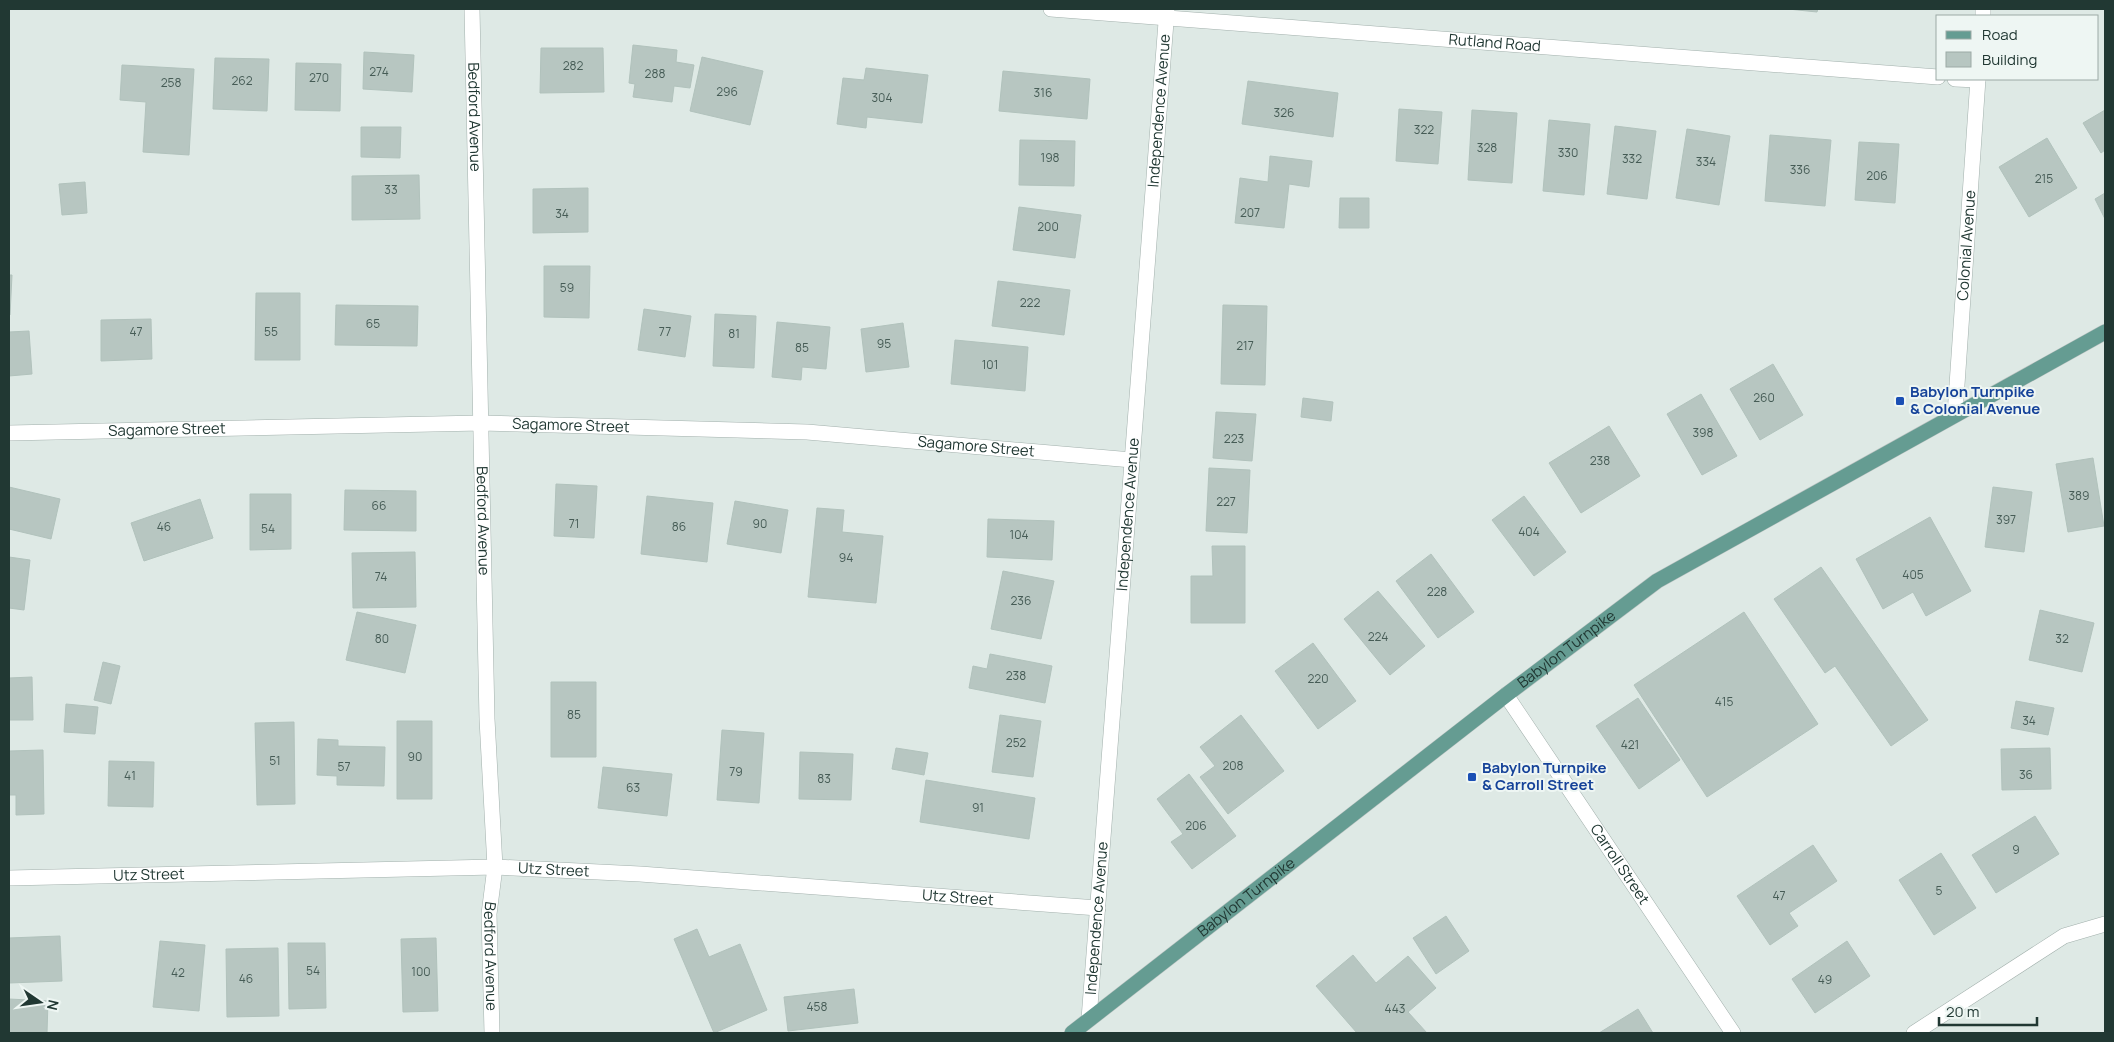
<svg xmlns="http://www.w3.org/2000/svg" width="2114" height="1042" font-family="Manrope,sans-serif">
<style>
.building{fill:#b7c6c1;stroke:#b1c2bc}
.lines{fill:none;stroke-linecap:round;stroke-linejoin:round}
.minor-casing{stroke:#a2b0ac;stroke-width:16}
.primary-casing{stroke:#bcc3c2;stroke-width:16}
.minor{stroke:#fff;stroke-width:15}
.primary{stroke:#659c92;stroke-width:15}
.transit-dot{fill:#1a4fb4;stroke:#eef6f3;stroke-width:2}
.labels{text-anchor:middle;stroke-width:4;stroke-linejoin:round;paint-order:stroke}
.number-label{font-size:12px;fill:#465c56}
.street-label{font-size:15px;fill:#213833;stroke:#eef6f3}
.transit-label{font-size:15px;font-weight:bold;fill:#164399;stroke:#eef6f3;text-anchor:start}
</style>
<rect width="100%" height="100%" fill="#dee9e5"/>
<path class="building" d="M1788,9H1818L1817,12Z
M633,45L677,50L676,62L694,65L690,88L674,86L672,102L633,97L635,84L629,83Z
M541,48H603L604,92L540,93Z
M364,52L414,55L412,92L363,89Z
M702,57L763,71L750,125L690,111Z
M215,58L269,59L267,111L213,109Z
M296,63L341,64L340,111L295,110Z
M122,65L194,69L189,155L143,152L146,102L120,100Z
M866,68L928,75L922,123L867,117L866,128L837,124L843,78L864,80Z
M1003,71L1090,79L1087,119L999,111Z
M1248,81L1338,93L1333,137L1242,124Z
M1399,109L1442,112L1438,164L1396,161Z
M1472,110L1517,113L1512,183L1468,180Z
M2105,110V150L2101,153L2083,123Z
M1549,120L1590,124L1584,195L1543,191Z
M1615,126L1656,131L1647,199L1607,194Z
M361,127H401L400,158L361,157Z
M1687,129L1730,136L1719,205L1676,198Z
M1770,135L1831,140L1825,206L1765,201Z
M2047,138L2077,188L2029,217L1999,167Z
M1020,140L1075,141L1074,186L1019,185Z
M1859,142L1899,144L1895,203L1855,200Z
M1270,156L1312,161L1309,187L1289,184L1284,228L1235,223L1240,178L1268,182Z
M419,175L420,219L352,220V176Z
M85,182L87,213L62,215L59,184Z
M588,188V232L533,233V189Z
M2105,193V219L2095,199Z
M1340,198H1369V228H1339Z
M1019,207L1081,215L1075,258L1013,250Z
M544,266H590L589,318L544,317Z
M9,275H12L10,315H9Z
M998,281L1070,290L1064,335L992,326Z
M256,293H300V360H255Z
M336,305L418,306L417,346L335,345Z
M1223,305L1267,306L1265,385L1221,384Z
M644,309L691,316L685,357L638,350Z
M715,314L756,316L754,368L713,366Z
M151,319L152,359L101,361V320Z
M777,322L830,327L826,369L802,367L801,380L772,377Z
M903,323L909,367L866,372L861,329Z
M29,331L32,374L9,376V332Z
M955,340L1028,347L1025,391L951,384Z
M1773,364L1803,415L1760,440L1730,389Z
M1701,394L1737,456L1702,475L1667,414Z
M1303,398L1333,402L1331,421L1301,417Z
M1216,412L1256,414L1252,461L1213,458Z
M1609,426L1640,476L1581,513L1549,463Z
M2093,458L2104,526L2068,532L2056,464Z
M1209,468L1250,470L1247,533L1206,531Z
M556,484L597,486L594,538L554,536Z
M9,487L60,499L51,539L9,529Z
M1993,487L2032,492L2024,552L1985,547Z
M345,490L416,491V531L344,530Z
M250,494H291V549L250,550Z
M647,496L713,503L707,562L641,554Z
M1524,496L1566,552L1534,576L1492,520Z
M200,499L213,538L144,561L131,523Z
M735,501L788,510L781,553L727,544Z
M817,508L844,510L842,532L883,536L876,603L808,597Z
M1930,517L1971,591L1926,616L1913,592L1883,609L1856,559Z
M988,519L1054,521L1052,560L987,557Z
M1212,546H1245V623H1191V576H1213Z
M415,552L416,607L353,608L352,553Z
M1431,554L1474,612L1438,638L1396,581Z
M9,557L30,560L24,610L9,608Z
M1821,567L1928,720L1891,746L1835,666L1825,673L1774,599Z
M1003,571L1054,581L1041,639L991,629Z
M1378,591L1425,646L1390,675L1344,619Z
M2040,610L2094,623L2082,672L2029,660Z
M357,612L416,625L405,673L346,660Z
M1744,612L1818,724L1707,797L1634,685Z
M1313,643L1356,701L1318,729L1275,671Z
M990,654L1052,666L1045,703L969,688L973,666L987,669Z
M103,662L120,666L111,704L94,700Z
M32,677L33,720H9V678Z
M551,682H596V757H551Z
M1638,698L1680,760L1639,789L1596,726Z
M2016,701L2054,708L2048,735L2011,728Z
M66,704L98,707L95,734L64,732Z
M1000,715L1041,721L1033,777L992,772Z
M1241,715L1284,771L1228,814L1200,777L1215,766L1200,747Z
M397,721H432V799H397Z
M294,722L295,804L257,805L255,723Z
M722,730L764,733L759,803L717,800Z
M318,739L338,740V746L385,747L384,786L337,785V776L317,775Z
M896,748L928,753L924,775L892,769Z
M2050,748L2051,789L2002,790L2001,749Z
M43,750L44,814L16,815V795H9V751Z
M800,752L853,754L851,800L799,799Z
M109,761L154,762L153,807L108,806Z
M603,767L672,774L667,816L598,808Z
M1189,774L1236,836L1192,869L1171,842L1183,834L1157,799Z
M926,780L1035,798L1029,839L920,822Z
M2035,816L2059,854L1996,893L1972,855Z
M1813,845L1837,881L1789,913L1798,926L1770,945L1737,896Z
M1941,853L1976,908L1934,935L1899,880Z
M1446,916L1469,951L1436,974L1413,938Z
M697,929L709,957L740,944L767,1010L714,1033L674,939Z
M60,936L62,981L9,983V938Z
M436,938L438,1011L403,1012L401,939Z
M160,941L205,945L199,1011L153,1007Z
M1847,941L1870,976L1815,1013L1792,979Z
M288,943H325L326,1008L289,1009Z
M278,948L279,1016L227,1017L226,949Z
M1353,955L1376,983L1408,956L1436,988L1408,1012L1427,1033H1357L1316,986Z
M854,989L858,1023L788,1031L784,997Z
M9,999L48,1001L47,1033H9Z
M1638,1009L1653,1033H1599Z"/>
<g class="lines">
<g class="minor-casing">
<g id="minor">
<path id="s1" d="M472,9L487,719L495,867L489,914L492,1033"/>
<path id="s2" d="M1051,9L1938,77"/>
<path d="M1983,16V9"/>
<path d="M1955,79L1978,80"/>
<path id="s3" d="M1955,414L1978,79"/>
<path id="s4" d="M9,433L481,423L807,432L1132,460"/>
<path id="s5" d="M1506,695L1733,1033"/>
<path id="s6" d="M9,878L495,867L640,874L1098,908"/>
<path id="s7" d="M1089,1019L1167,9"/>
<path d="M1914,1033L2064,936L2105,924"/>
</g>
</g>
<g class="primary-casing">
<g id="primary">
<path id="s8" d="M1072,1033L1506,695L1657,581L2105,332"/>
</g>
</g>
<use href="#minor" class="minor"/>
<use href="#primary" class="primary"/>
</g>
<g class="transit-dot">
<rect x="1895" y="396" width="10" height="10" rx="2.5"/>
<rect x="1467" y="772" width="10" height="10" rx="2.5"/>
</g>
<g class="labels">
<g class="number-label">
<text x="573" y="70">282</text>
<text x="379" y="76">274</text>
<text x="655" y="78">288</text>
<text x="319" y="82">270</text>
<text x="242" y="85">262</text>
<text x="171" y="87">258</text>
<text x="727" y="96">296</text>
<text x="1043" y="97">316</text>
<text x="882" y="102">304</text>
<text x="1284" y="117">326</text>
<text x="1424" y="134">322</text>
<text x="1487" y="152">328</text>
<text x="1568" y="157">330</text>
<text x="1050" y="162">198</text>
<text x="1632" y="163">332</text>
<text x="1706" y="166">334</text>
<text x="1800" y="174">336</text>
<text x="1877" y="180">206</text>
<text x="2044" y="183">215</text>
<text x="391" y="194">33</text>
<text x="1250" y="217">207</text>
<text x="562" y="218">34</text>
<text x="1048" y="231">200</text>
<text x="567" y="292">59</text>
<text x="1030" y="307">222</text>
<text x="373" y="328">65</text>
<text x="136" y="336">47</text>
<text x="271" y="336">55</text>
<text x="665" y="336">77</text>
<text x="734" y="338">81</text>
<text x="884" y="348">95</text>
<text x="1245" y="350">217</text>
<text x="802" y="352">85</text>
<text x="990" y="369">101</text>
<text x="1764" y="402">260</text>
<text x="1703" y="437">398</text>
<text x="1234" y="443">223</text>
<text x="1600" y="465">238</text>
<text x="2079" y="500">389</text>
<text x="1226" y="506">227</text>
<text x="379" y="510">66</text>
<text x="2006" y="524">397</text>
<text x="574" y="528">71</text>
<text x="760" y="528">90</text>
<text x="164" y="531">46</text>
<text x="679" y="531">86</text>
<text x="268" y="533">54</text>
<text x="1529" y="536">404</text>
<text x="1019" y="539">104</text>
<text x="846" y="562">94</text>
<text x="1913" y="579">405</text>
<text x="381" y="581">74</text>
<text x="1437" y="596">228</text>
<text x="1021" y="605">236</text>
<text x="1378" y="641">224</text>
<text x="382" y="643">80</text>
<text x="2062" y="643">32</text>
<text x="1016" y="680">238</text>
<text x="1318" y="683">220</text>
<text x="1724" y="706">415</text>
<text x="574" y="719">85</text>
<text x="2029" y="725">34</text>
<text x="1016" y="747">252</text>
<text x="1630" y="749">421</text>
<text x="415" y="761">90</text>
<text x="275" y="765">51</text>
<text x="1233" y="770">208</text>
<text x="344" y="771">57</text>
<text x="736" y="776">79</text>
<text x="2026" y="779">36</text>
<text x="130" y="780">41</text>
<text x="824" y="783">83</text>
<text x="633" y="792">63</text>
<text x="978" y="812">91</text>
<text x="1196" y="830">206</text>
<text x="2016" y="854">9</text>
<text x="1939" y="895">5</text>
<text x="1779" y="900">47</text>
<text x="313" y="975">54</text>
<text x="421" y="976">100</text>
<text x="178" y="977">42</text>
<text x="246" y="983">46</text>
<text x="1825" y="984">49</text>
<text x="817" y="1011">458</text>
<text x="1395" y="1013">443</text>
</g>
<g class="street-label">
<text dy="5" stroke="none"><textPath href="#s2" startOffset="445">Rutland Road</textPath></text>
<text dy="5" stroke="none"><textPath href="#s7" startOffset="911">Independence Avenue</textPath></text>
<text dy="5" stroke="none"><textPath href="#s1" startOffset="108">Bedford Avenue</textPath></text>
<text dy="5" stroke="none"><textPath href="#s3" startOffset="169">Colonial Avenue</textPath></text>
<text dy="5" stroke="none"><textPath href="#s4" startOffset="562">Sagamore Street</textPath></text>
<text dy="5" stroke="none"><textPath href="#s4" startOffset="158">Sagamore Street</textPath></text>
<text dy="5" stroke="none"><textPath href="#s4" startOffset="968">Sagamore Street</textPath></text>
<text dy="5" stroke="none"><textPath href="#s7" startOffset="506">Independence Avenue</textPath></text>
<text dy="5" stroke="none"><textPath href="#s1" startOffset="512">Bedford Avenue</textPath></text>
<text dy="5" stroke="none"><textPath href="#s8" startOffset="626">Babylon Turnpike</textPath></text>
<text dy="5" stroke="none"><textPath href="#s5" startOffset="204">Carroll Street</textPath></text>
<text dy="5" stroke="none"><textPath href="#s6" startOffset="545">Utz Street</textPath></text>
<text dy="5" stroke="none"><textPath href="#s6" startOffset="140">Utz Street</textPath></text>
<text dy="5" stroke="none"><textPath href="#s6" startOffset="950">Utz Street</textPath></text>
<text dy="5" stroke="none"><textPath href="#s8" startOffset="221">Babylon Turnpike</textPath></text>
<text dy="5" stroke="none"><textPath href="#s7" startOffset="101">Independence Avenue</textPath></text>
<text dy="5" stroke="none"><textPath href="#s1" startOffset="948">Bedford Avenue</textPath></text>
</g>
<g class="transit-label">
<text x="1910" y="397">Babylon Turnpike<tspan x="1910" dy="17">&amp; Colonial Avenue</tspan></text>
<text x="1482" y="773">Babylon Turnpike<tspan x="1482" dy="17">&amp; Carroll Street</tspan></text>
</g>
</g>
<rect width="2114" height="1042" fill="none" stroke="#213833" stroke-width="20"/>
<rect x="1936" y="15" width="162" height="65" fill="#eef6f3" stroke="#9caaa6"/>
<rect x="1946" y="31" width="25" height="8" fill="#659c92" stroke="#9caaa6"/>
<text x="1982" y="40" font-size="15" fill="#213833">Road</text>
<rect x="1946" y="52" width="25" height="15" fill="#b7c6c1" stroke="#9caaa6"/>
<text x="1982" y="65" font-size="15" fill="#213833">Building</text>
<g transform="translate(40 1002) rotate(103)" stroke="#eef6f3" stroke-width="4" paint-order="stroke">
<path d="M0-4L9 19L0 12L-9 19Z" fill="#213833"/>
<text y="-8" font-size="14" font-weight="bold" text-anchor="middle" fill="#213833">N</text>
</g>
<path d="M1939 1017v8h98v-8" fill="none" stroke="#213833" stroke-width="2.5"/>
<text x="1946" y="1017" font-size="15" fill="#213833" stroke="#eef6f3" stroke-width="4" paint-order="stroke">20 m</text>
</svg>
